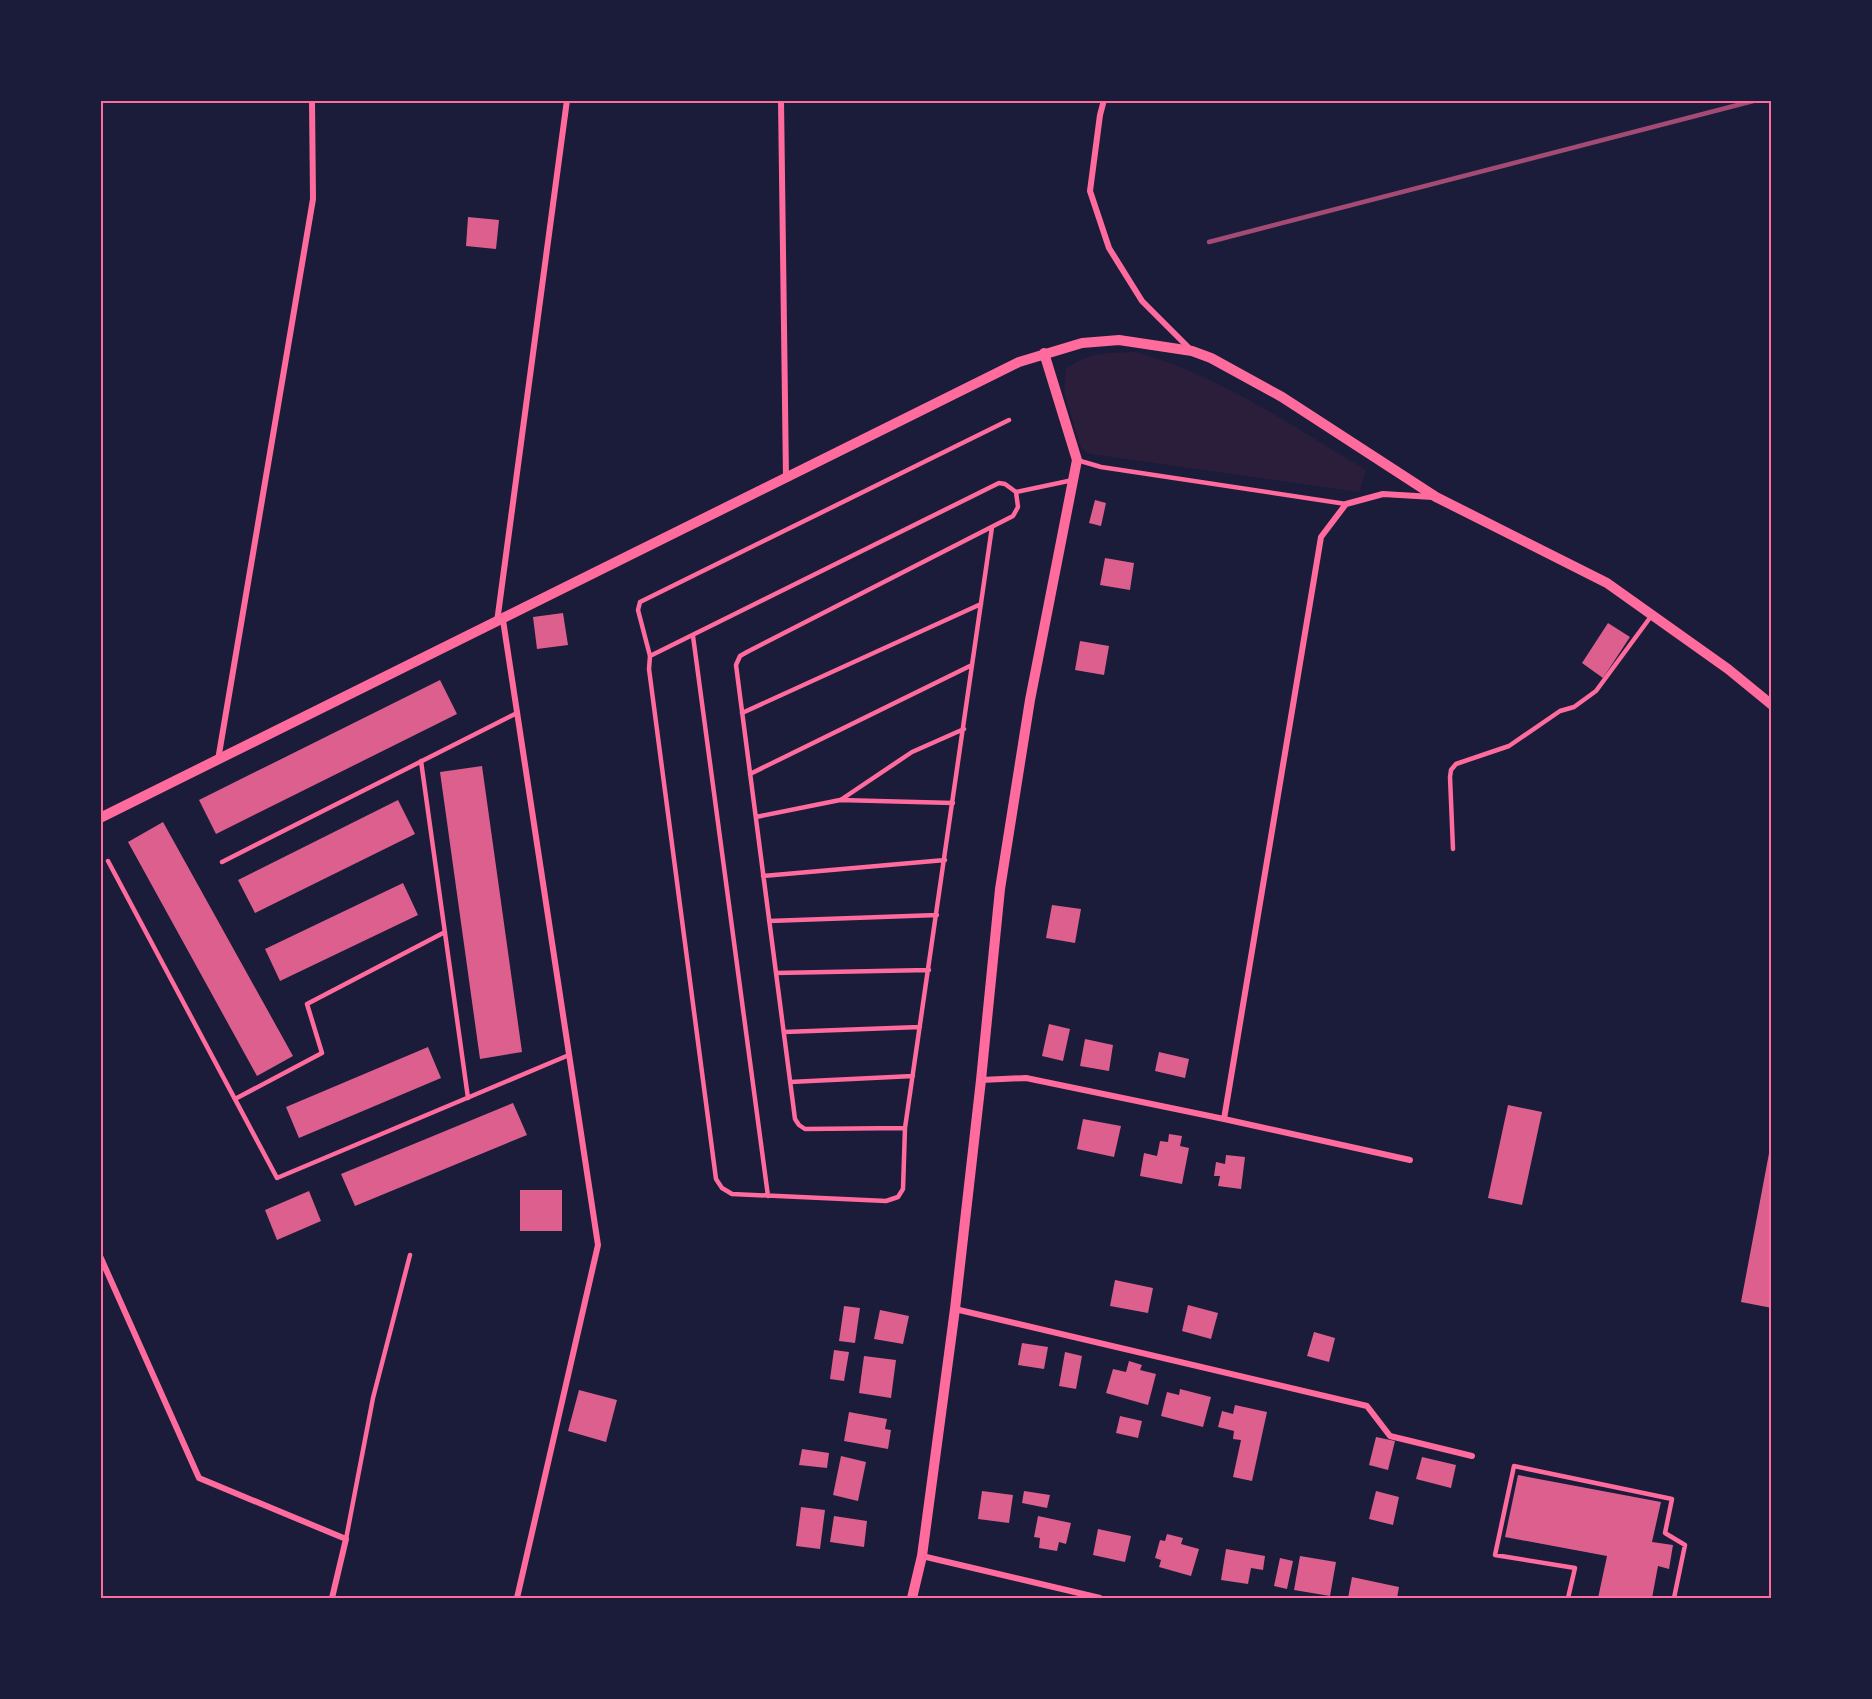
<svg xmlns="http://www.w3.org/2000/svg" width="1872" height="1699" font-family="'Alegreya Sans',sans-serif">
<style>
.green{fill:#2a1e3b}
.building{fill:#dd5f8e}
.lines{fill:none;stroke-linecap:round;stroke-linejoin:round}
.service{stroke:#ff6b9d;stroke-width:4.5}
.minor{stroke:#ff6b9d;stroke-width:6}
.tertiary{stroke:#ff6b9d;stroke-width:10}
.rail{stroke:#a44b75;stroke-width:4.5}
.neatline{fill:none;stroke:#ff6b9d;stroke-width:2}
</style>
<rect width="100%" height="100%" fill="#1b1b3a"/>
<path class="green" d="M1136,352C1219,375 1292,426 1366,470L1359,492L1090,454L1081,448L1064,392L1066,369C1089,351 1108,353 1136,352Z"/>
<path class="building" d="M468,217L499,220L496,249L466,246Z
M1095,500L1106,503L1101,526L1089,523Z
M1105,558L1134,563L1130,590L1100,585Z
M563,613L568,645L537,649L533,617Z
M1608,623L1630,637L1603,678L1582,663Z
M1080,641L1109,646L1104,675L1075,670Z
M440,680L457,714L216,834L199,800Z
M482,766L522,1052L480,1059L440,772Z
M398,800L415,834L255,913L238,880Z
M163,822L293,1056L257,1076L128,842Z
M403,883L418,915L280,981L265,949Z
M1052,905L1081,909L1075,943L1046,938Z
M1049,1024L1070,1029L1063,1061L1042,1056Z
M1085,1039L1113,1045L1109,1071L1080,1066Z
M428,1047L441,1078L299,1138L286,1107Z
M1159,1052L1189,1059L1185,1078L1155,1071Z
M513,1103L527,1135L355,1206L341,1174Z
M1508,1105L1542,1112L1522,1205L1488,1198Z
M1083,1119L1121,1126L1114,1157L1077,1149Z
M1169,1134L1182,1136L1180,1146L1189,1148L1182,1184L1140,1176L1144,1153L1157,1156L1160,1141L1168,1142Z
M1770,1148H1772V1308L1741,1302Z
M1226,1155L1245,1157L1241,1189L1218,1186L1220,1176H1214L1216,1162L1225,1164Z
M520,1190H562V1231H520Z
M309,1191L321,1221L277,1240L265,1210Z
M1115,1280L1153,1288L1148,1313L1110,1306Z
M1188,1305L1218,1313L1211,1339L1182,1331Z
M844,1306L860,1308L855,1343L839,1341Z
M880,1310L909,1316L903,1344L874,1339Z
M1314,1332L1335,1338L1329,1362L1307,1356Z
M1022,1343L1048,1347L1044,1369L1018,1365Z
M834,1350L849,1352L844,1381L830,1379Z
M1065,1352L1082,1356L1076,1389L1059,1386Z
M864,1356L896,1360L891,1398L859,1393Z
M1129,1361L1142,1365L1140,1370L1156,1374L1148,1405L1106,1393L1113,1369L1126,1372Z
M1180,1389L1211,1397L1203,1427L1161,1416L1167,1392L1179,1395Z
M579,1390L617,1400L606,1442L568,1431Z
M1235,1405L1267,1412L1252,1481L1233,1477L1241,1440L1233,1439L1234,1431L1218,1427L1222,1411L1233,1414Z
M849,1412L887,1419L885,1429L891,1430L888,1449L844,1441Z
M1120,1416L1142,1421L1138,1438L1116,1433Z
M1376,1437L1395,1441L1388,1470L1369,1465Z
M802,1449L829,1453L827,1468L799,1465Z
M841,1456L866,1462L858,1501L833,1495Z
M1422,1457L1456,1465L1451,1488L1416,1479Z
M1518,1475L1661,1502L1652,1542L1673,1545L1669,1569L1658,1566L1652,1598H1598L1607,1556L1505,1537Z
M982,1491L1013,1495L1009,1523L978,1519Z
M1024,1491L1050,1495L1047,1508L1022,1503Z
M1376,1491L1399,1497L1393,1525L1369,1519Z
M801,1507L825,1510L820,1549L796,1546Z
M834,1516L867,1521L864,1547L830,1542Z
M1038,1516L1071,1523L1066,1544L1059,1542L1057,1551L1039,1548L1040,1538L1034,1537Z
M1098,1529L1131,1536L1125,1562L1093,1555Z
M1167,1534L1183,1538L1181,1544L1199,1549L1191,1576L1159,1567L1161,1560L1155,1558L1160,1540L1165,1541Z
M1226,1549L1265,1556L1263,1570L1251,1568L1248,1584L1221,1580Z
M1300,1556L1336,1562L1330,1596L1294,1590Z
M1280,1558L1293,1561L1287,1589L1274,1586Z
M1352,1577L1399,1587L1397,1598H1348Z"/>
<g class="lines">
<path class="service" d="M1077,460L1101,467L1346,504
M992,527L905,1128L903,1189L898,1197L886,1201L732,1194L722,1188L716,1179L649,669L650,656L999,483L1005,484L1016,492
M693,636L768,1196
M650,656L638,610L640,602L1009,420
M742,713L981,604
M421,761L468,1098
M750,774L972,665
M842,799L912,752L964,729
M756,817L840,800L953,803
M1453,849L1450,777L1451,770L1456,764L1509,746L1560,711L1574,707L1596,691L1652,615
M108,861L277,1178L569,1055
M222,862L517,713
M763,876L945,860
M769,921L937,915
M776,973L929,970
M784,1032L920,1027
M790,1082L913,1076
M235,1099L322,1053L307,1004L445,932
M905,1128L805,1129L799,1125L795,1119L736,665L740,656L747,652L1013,516L1018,507L1016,492L1073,480
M346,1539L373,1398L410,1255
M1568,1598L1575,1568L1495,1555L1514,1466L1672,1499L1665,1533L1685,1545L1674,1598"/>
<path class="minor" d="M781,100L786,478
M1104,100L1100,115L1090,191L1109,248L1142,301L1191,350
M503,620L598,1245L517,1598
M497,622L567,100
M218,760L313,199L312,100
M981,1080L1026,1078L1224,1119L1410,1160
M1224,1119L1321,537L1346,504L1383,494L1433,497
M100,1256L199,1478L346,1539L332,1598
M955,1309L1367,1406L1390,1436L1472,1456
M922,1556L1100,1598"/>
<path class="tertiary" d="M100,818L1019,362L1082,343L1119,340L1192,351L1211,358L1282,397L1436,497L1607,583L1728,669L1772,705
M912,1598L922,1556L955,1309L981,1080L1000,889L1030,700L1077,460L1044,353"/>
<path class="rail" d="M1209,242L1757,100"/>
</g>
<rect width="1872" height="1699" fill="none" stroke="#1b1b3a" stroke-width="204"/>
<rect x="102" y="102" width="1668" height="1495" class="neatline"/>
</svg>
